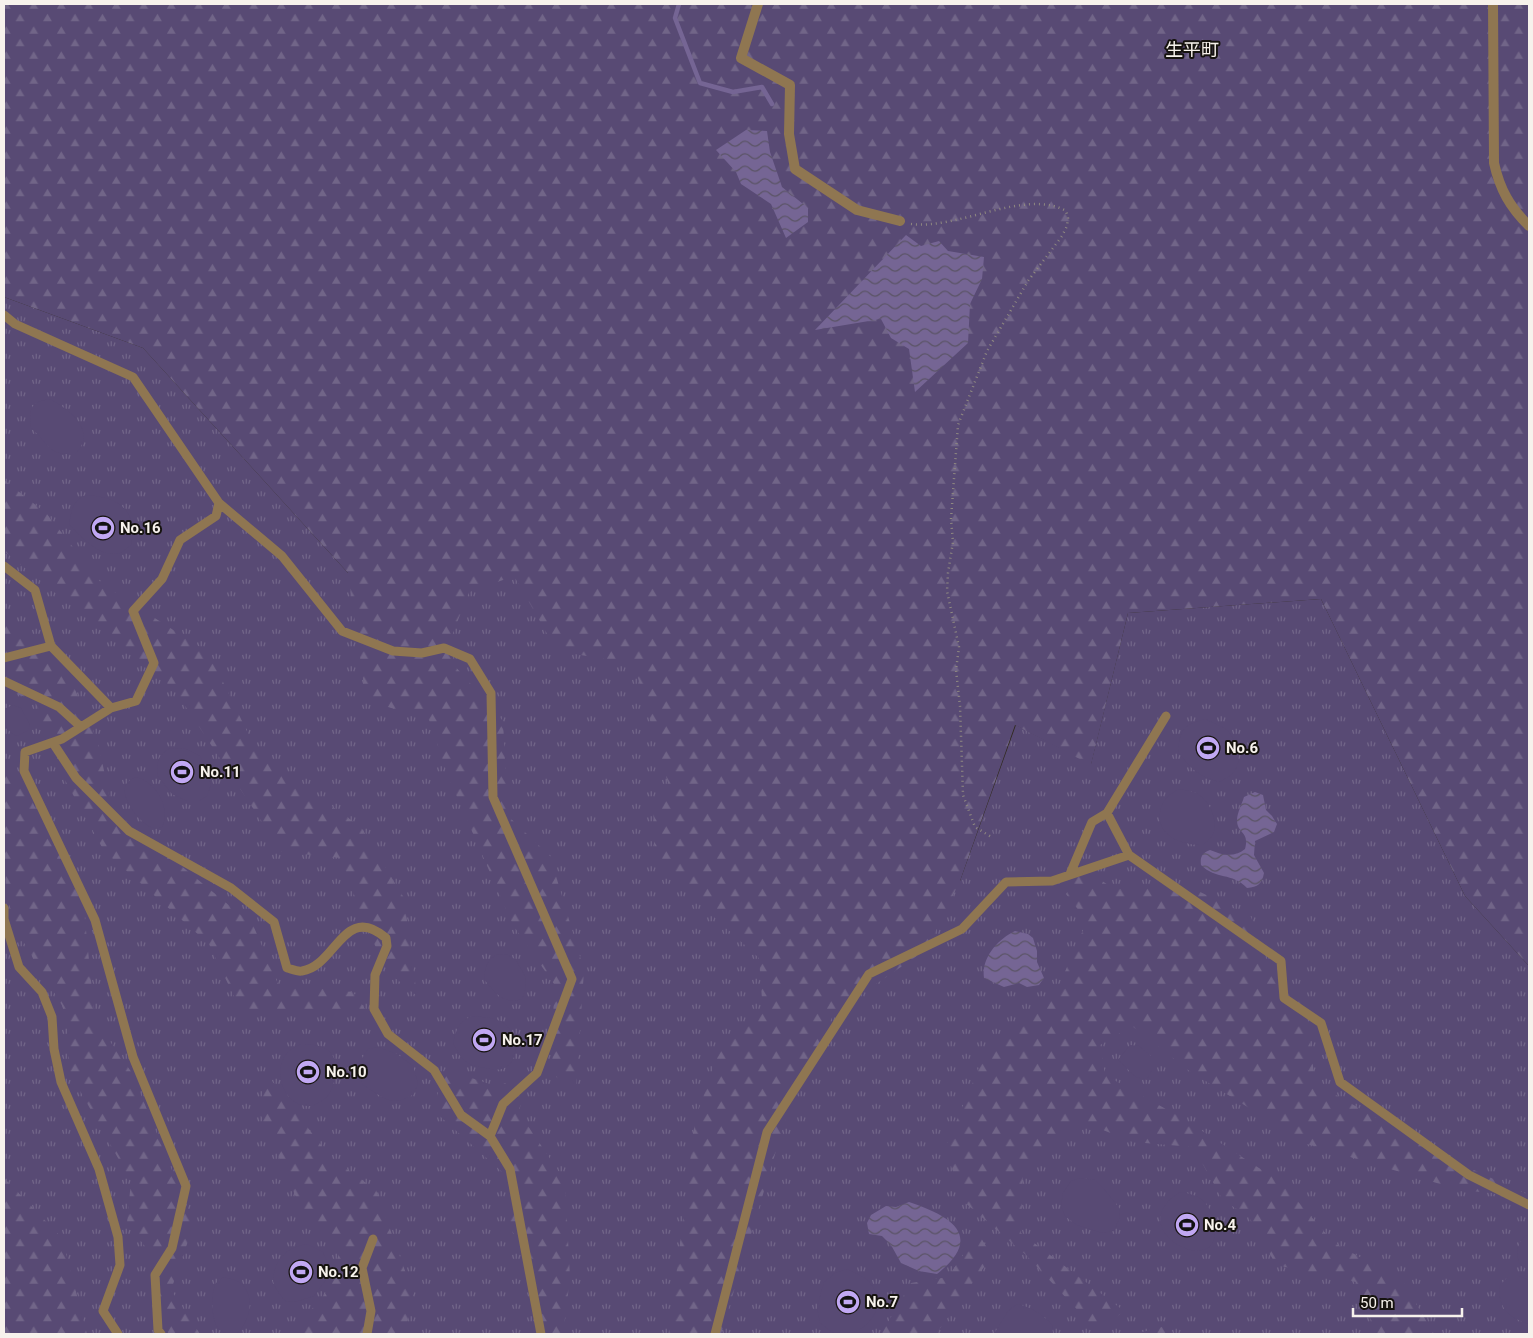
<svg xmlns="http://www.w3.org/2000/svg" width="1533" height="1338" font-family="Roboto,'Noto Sans JP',sans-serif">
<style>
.grass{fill:url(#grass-tufts)}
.forest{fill:url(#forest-firs)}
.pitch{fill:#584a74}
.water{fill:url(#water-waves)}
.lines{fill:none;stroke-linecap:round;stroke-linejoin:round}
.stream{stroke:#756594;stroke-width:4.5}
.path{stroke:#8f8981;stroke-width:2.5;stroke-dasharray:1 4;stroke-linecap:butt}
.lane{stroke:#8f7651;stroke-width:9}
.street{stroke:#8f7651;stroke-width:10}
.labels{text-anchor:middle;stroke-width:4;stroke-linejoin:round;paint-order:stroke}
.poi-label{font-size:15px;font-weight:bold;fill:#f7f2ec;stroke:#16130f;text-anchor:start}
.quarter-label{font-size:18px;fill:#f7f2ec;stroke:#16130f}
</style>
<defs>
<pattern id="grass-tufts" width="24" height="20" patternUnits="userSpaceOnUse" patternTransform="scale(1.25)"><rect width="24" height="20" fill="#584a74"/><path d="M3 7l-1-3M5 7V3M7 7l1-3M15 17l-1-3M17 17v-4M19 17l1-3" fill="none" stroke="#716588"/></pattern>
<pattern id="forest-firs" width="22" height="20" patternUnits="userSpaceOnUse" patternTransform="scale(1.25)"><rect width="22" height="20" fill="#584a74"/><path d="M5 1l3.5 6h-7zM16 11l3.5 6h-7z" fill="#716588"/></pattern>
<pattern id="water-waves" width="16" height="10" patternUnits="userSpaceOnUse" patternTransform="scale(1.25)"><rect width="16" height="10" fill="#756594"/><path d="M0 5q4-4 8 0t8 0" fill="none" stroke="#5b5466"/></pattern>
</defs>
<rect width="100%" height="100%" fill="#312a20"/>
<path class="grass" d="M4,297L143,348L348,573L519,539L960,881L1016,725L1091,764L1128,613L1321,599L1465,896L1529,966V1334H57L4,1239Z"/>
<path class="forest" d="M4,4H1529V966L1465,896L1321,599L1128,613L1091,765L1015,725L960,881L927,949L834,1013L785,1121L721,1334H669L695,1120L721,1046L763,1013L759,958L700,904L655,850L653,807L668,783L634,664L557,651L514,576L469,592L451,638L454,665L503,721L508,816L550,856L584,970L576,1091L552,1074L554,984L513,925L450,781L429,720L366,700L348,573L143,348L4,297Z
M4,480L47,514L102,584L209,653L258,754L361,827L404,898L417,996L388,972L365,925L341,858L282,852L174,689L4,551Z
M4,617L66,669L98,742L112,809L253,925L278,984L353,992L369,1015L319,1011L242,1013L209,944L104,851L60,771L35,701L4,689Z
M4,764L25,788L83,900L95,1020L132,1073L194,1224L171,1290L200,1334H169L162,1325L151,1290V1254L127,1223L131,1181L70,1073L66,1012L12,923L4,867Z
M1083,868L1114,889L1186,885L1251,917L1271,972L1306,1006L1315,1083L1443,1156L1529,1195V1208L1492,1193L1460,1190L1307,1144L1188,1070L1132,1026L1100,1045L1105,1075L1182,1118L1282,1183L1334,1243L1402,1280L1434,1334H1376L1356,1282L1276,1265L1249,1217L1223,1200L1193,1147L1133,1142L1083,1122L1023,1169L1021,1233L1124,1311L1098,1332L1026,1255L963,1201L945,1148L981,1063L1057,990L1087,921L1066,894Z
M445,1069L498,1087L528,1070V1089L518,1111L565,1181L570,1278L563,1334H533L541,1316L531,1257L505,1222L509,1178L433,1110Z
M265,1072L331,1158L376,1190L413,1293L405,1334H289L327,1292L342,1244L304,1216L260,1113Z
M4,1178L62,1238L87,1334H4Z
M978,1233L992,1256L936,1334H881L911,1283L948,1277Z
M1165,1326L1174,1334H1135Z"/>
<path class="pitch" d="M50,399C70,410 98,431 75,454C46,455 50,444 31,428C29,409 30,402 50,399Z
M86,495C118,497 139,510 131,545C128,547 125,550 122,552C104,561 80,537 69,524C72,510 72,501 86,495Z
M13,705L21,708L30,725L27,731L17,736C5,731 4,721 4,709Z
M1206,719C1212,723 1221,725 1227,730C1236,739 1243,759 1235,770C1232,776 1225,778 1220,782C1198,776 1192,770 1178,752C1180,729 1183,725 1206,719Z
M170,748L186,749L200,756L207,770L211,785L207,796L199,801H187L172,794L157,775C158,760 157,756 170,748Z
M136,777C156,782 171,807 162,827C160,828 157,829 154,828C142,826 122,800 125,788C126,782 131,779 136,777Z
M1179,789C1184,790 1190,791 1194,792C1209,798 1220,822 1212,836C1210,839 1206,842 1203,845C1181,845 1153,835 1161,808C1164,798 1170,794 1179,789Z
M499,954L508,955L516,960L525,976L526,988L522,999C503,1005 495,993 484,979C485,967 487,958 499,954Z
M471,1016C482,1017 496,1017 505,1024C517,1035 521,1060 504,1068C498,1071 491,1069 485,1068C478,1067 469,1065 464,1060C459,1056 456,1048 453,1043C457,1028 458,1024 471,1016Z
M301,1044C310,1044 320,1045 328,1050C340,1059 336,1083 329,1094C326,1099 318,1103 313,1106C310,1106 305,1106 301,1105C281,1098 273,1068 288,1052C291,1049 297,1046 301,1044Z
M1130,1045L1139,1046L1152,1057V1069L1147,1080L1136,1077L1118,1060Z
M378,1047L397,1054L413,1066L418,1083L414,1094C390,1108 385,1098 363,1085C357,1069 358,1064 368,1049Z
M1081,1178L1095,1180L1104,1189L1120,1209L1119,1219L1114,1231L1102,1233L1077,1225L1065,1216L1061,1206L1063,1193L1071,1181Z
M1180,1192C1201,1195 1210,1202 1213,1223C1214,1226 1215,1231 1215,1234C1213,1276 1121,1229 1180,1192Z
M1529,1235V1271L1519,1263C1516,1251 1517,1245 1525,1236Z
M307,1244L323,1252L329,1267L327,1278L314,1296L298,1301L286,1302C281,1296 275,1289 273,1281C273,1280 274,1275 274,1273C278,1255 290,1247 307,1244Z
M847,1269C854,1273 865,1276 870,1283C890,1307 865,1338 836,1334C831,1333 825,1326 820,1323L817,1307L824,1282L835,1273Z
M1509,1276H1519L1529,1280V1324C1508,1317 1499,1309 1499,1286Z
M224,1277C230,1279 238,1280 242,1284C256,1299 249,1323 236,1334C229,1334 222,1333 218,1328C211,1319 210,1290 217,1282C219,1280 221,1279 224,1277Z
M1017,1304C1031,1307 1042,1314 1052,1325L1053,1334H994L1008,1311Z"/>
<path class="water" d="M746,130L767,131L770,152L782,187L808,208V222L786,238L771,204L741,184L736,172L716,150Z
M906,235L921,246L939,241L948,251L984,257L982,279L970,304L968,343L915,392L909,349L891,338L881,319L815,330Z
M1255,792L1263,795L1266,810L1272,816L1277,824L1274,832L1255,841L1254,855L1264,873C1262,884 1258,887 1247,888C1232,872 1216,880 1201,865C1200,857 1202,853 1210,850C1222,855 1234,858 1245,849C1250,831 1237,834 1237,820C1237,813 1242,804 1244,797Z
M1015,931L1028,934L1033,938L1037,951V962L1044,978L1039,985L1027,987L1019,983L1004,987L984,978C981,958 998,939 1015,931Z
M909,1202C951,1216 985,1236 937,1274L919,1271L901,1263L891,1245L882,1236L869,1234L867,1223L871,1215L886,1206L896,1207Z"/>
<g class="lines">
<path class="stream" d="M679,4L675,18L700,83L733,92L762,87L772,104"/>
<path class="path" d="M911,224C958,230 1026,188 1066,211L1068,218L1067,226L1062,236L1028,281L987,351L958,425L951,519L953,542L948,573L947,591L959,647L956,670L960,706L963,795L975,827L993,838"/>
<path class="lane" d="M4,315L15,324L133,377L219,503L282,556L342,631L393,651L422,653L444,648L470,659L491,693L493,797L572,979L537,1073L503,1104L490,1136
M4,566L35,590L51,646L111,708
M4,658L51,646
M4,681L59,707L81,727
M53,743L76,778L129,831L231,888L274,922L287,968C291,969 298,972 302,971C336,966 344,902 386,938L387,946L375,975L374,1009L388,1034L434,1070L461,1115L490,1136L510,1169L541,1334
M1107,813L1129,855L1281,961L1284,998L1321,1023L1340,1082L1469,1175L1529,1205
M1070,874L1092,822L1107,813L1166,716
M4,908V919L19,967L42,992L52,1017L54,1049L61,1082L99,1169L118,1237L120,1265L103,1311L118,1334
M161,1334L158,1330L155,1275L172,1248L186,1186L133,1057L95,920L24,771L25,752L62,739L111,708L136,701L154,663L133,611L162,579L180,540L216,516L219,503
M367,1334L371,1311L362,1268L373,1239
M715,1334L767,1132L869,974L962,929L1006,882L1052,881L1129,855"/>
<path class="street" d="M758,4L741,58L790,85L789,134L795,169L857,210L900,221
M1493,4L1494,163C1500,190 1510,207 1529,226"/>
</g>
<defs>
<g id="stadium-disc" transform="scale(1.25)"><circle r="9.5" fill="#c1a8f3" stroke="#16130f"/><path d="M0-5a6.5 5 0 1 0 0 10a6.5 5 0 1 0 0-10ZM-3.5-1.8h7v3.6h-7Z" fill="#111"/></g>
</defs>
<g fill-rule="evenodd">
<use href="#stadium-disc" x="103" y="528"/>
<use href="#stadium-disc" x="1208" y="748"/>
<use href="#stadium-disc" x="182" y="772"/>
<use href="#stadium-disc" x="484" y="1040"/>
<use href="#stadium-disc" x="308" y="1072"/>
<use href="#stadium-disc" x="1187" y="1225"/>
<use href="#stadium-disc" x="301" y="1272"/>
<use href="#stadium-disc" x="848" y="1302"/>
</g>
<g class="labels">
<g class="poi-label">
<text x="120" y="533">No.16</text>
<text x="1226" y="753">No.6</text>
<text x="200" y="777">No.11</text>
<text x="502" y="1045">No.17</text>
<text x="326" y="1077">No.10</text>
<text x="1204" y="1230">No.4</text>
<text x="318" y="1277">No.12</text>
<text x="866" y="1307">No.7</text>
</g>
<g class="quarter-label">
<text x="1192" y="56">生平町</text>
</g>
</g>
<rect width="1533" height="1338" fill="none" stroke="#f7f2ec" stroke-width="10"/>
<path d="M1353 1308v8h109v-8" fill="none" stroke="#f7f2ec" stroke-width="2.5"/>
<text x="1360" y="1308" font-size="15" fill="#f7f2ec" stroke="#16130f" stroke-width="4" paint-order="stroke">50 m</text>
</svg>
